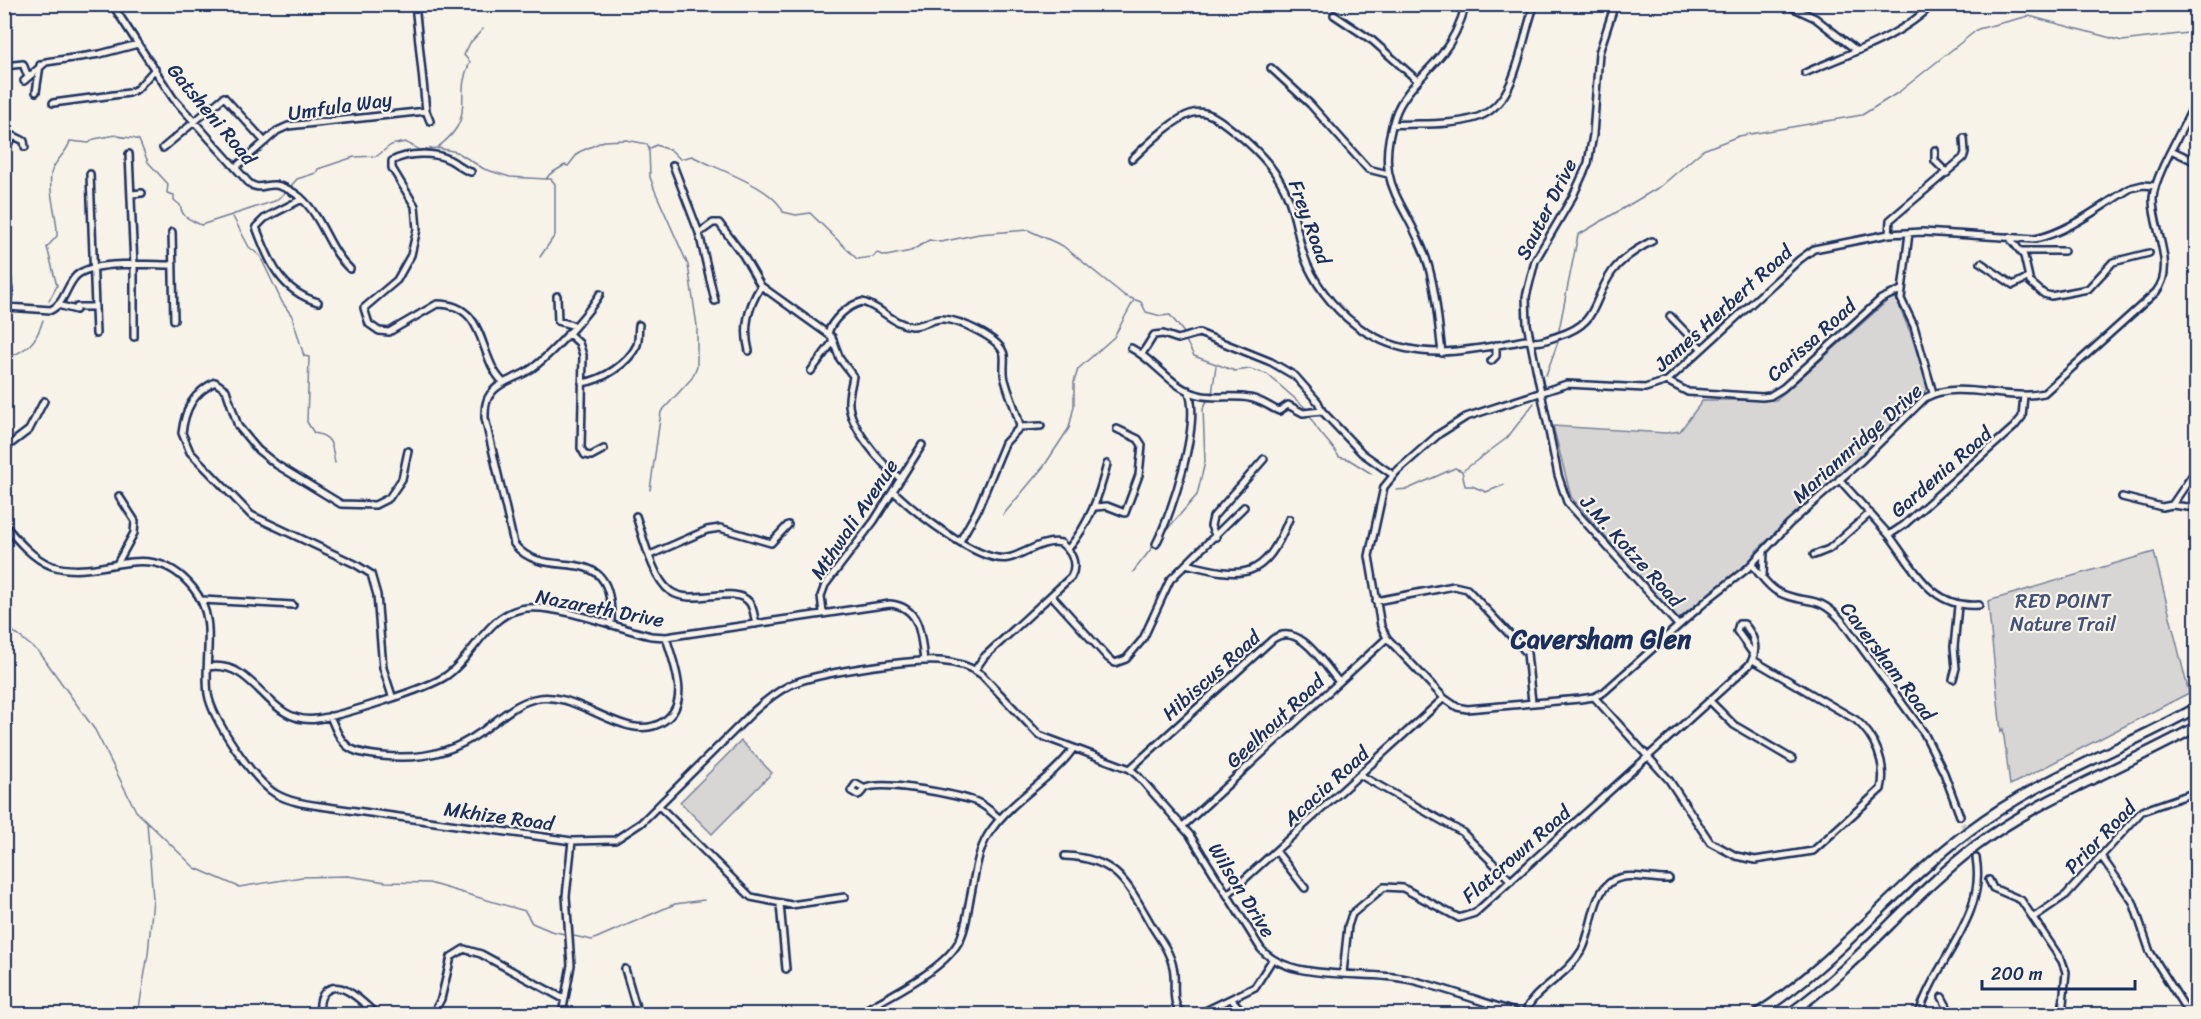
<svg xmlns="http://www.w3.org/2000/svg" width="2201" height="1019" font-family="Sriracha,sans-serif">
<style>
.green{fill:#d7d6d4;stroke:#798299;stroke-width:1.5}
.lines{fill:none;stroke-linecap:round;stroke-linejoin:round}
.stream{stroke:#727c95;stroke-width:1.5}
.minor-tunnel{stroke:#cbcccc;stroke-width:5;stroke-dasharray:5 2.5;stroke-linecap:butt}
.minor-casing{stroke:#1b2f5e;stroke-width:10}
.highway-casing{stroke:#1b2f5e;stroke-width:13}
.minor{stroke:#f7f3e8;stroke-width:5}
.highway{stroke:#f7f3e8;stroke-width:8}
.labels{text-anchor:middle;stroke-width:4.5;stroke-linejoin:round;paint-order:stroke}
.street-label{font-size:20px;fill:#1b2f5e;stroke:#f7f3e8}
.park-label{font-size:20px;fill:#415076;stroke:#f7f3e8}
.district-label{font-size:26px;font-weight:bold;fill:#1b2f5e;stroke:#f7f3e8}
</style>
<rect width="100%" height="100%" fill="#f7f3e8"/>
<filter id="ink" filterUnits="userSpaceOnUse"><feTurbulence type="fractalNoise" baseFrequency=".0167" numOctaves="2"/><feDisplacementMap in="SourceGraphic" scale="12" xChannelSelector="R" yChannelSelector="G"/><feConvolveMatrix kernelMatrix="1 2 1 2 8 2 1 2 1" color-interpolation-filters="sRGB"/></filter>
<g filter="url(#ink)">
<path class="green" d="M1894,295L1911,334L1928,388L1866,450L1757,550L1750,561L1677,620L1571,497L1553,426L1666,433L1680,431L1703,400H1776Z
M2154,552L2189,693L2010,785L2003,729L2001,732L1988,601Z
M741,741L772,773L712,834L680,802Z"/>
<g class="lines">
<path class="stream" d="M438,147C479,116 452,99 470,62L464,55L470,43L483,29
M649,149L650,177L655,191L688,265L697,326V366L692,378L661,412L650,490
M290,187L297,179L316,173L318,169L354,157L377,156L391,145L405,142L420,150L438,148L457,152L484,169L510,177L546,179L550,174L565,165L568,166L579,152L604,141L626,140L647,144L649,149L656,145L672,151L680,159L692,156C716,169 774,187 783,212L796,215L810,213L857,259L873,257L877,253L886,256L911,251L929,240L941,242L979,234L1028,230L1063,246L1125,296L1141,302L1146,312L1161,316L1170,315L1185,334
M232,215L249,247L260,256L282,302L292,316L304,356L309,357L307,422L314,433C333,436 332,446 335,463
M540,257L555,235V184L551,179H546
M49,301L57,286L47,247L57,236C58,216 48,196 51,174C53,161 67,154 70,141L89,143L94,139L116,135C124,139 130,136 139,140L148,162L168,184L167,193L174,195V200L180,205C183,220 191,219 201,225L275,201L286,192
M1559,330L1578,235L1661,186L1703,150L1739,136L1862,115L1899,92L1978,29L2029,16L2122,41L2196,32
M1185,339L1194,356L1235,371L1250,369L1267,374L1309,411
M4,360C27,349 35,346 43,320
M1546,375L1559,339
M1212,394L1216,366
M1310,416C1316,432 1331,442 1339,457L1348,459L1372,474
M1464,470L1507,438L1534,403
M1396,490L1408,489L1455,468L1462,471L1465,486H1472L1486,492L1504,485
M1003,515L1044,466L1069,428L1074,406V382L1078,369L1114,337L1134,300
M1164,533L1197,495L1205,462L1203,408L1209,398
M1133,572L1155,544
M4,624L40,653L95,730L136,811L195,868L239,887L302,877L348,876L386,882L429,883L525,911L532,923L551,931L592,940L675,904L704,900
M4,987L7,986
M138,1014L148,954L153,899L147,822"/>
<path class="minor-tunnel" d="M1960,816L1976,858"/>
<g class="minor-casing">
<path id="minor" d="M112,4L173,98L249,183C259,191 264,184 275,185C283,186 294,192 300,197C323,217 328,249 350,269
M415,4L426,111L430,121
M1615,4L1599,53L1593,135L1588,163L1573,196L1535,261L1526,297L1527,324L1558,475L1567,502L1678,625
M1785,4L1815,18L1856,50
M1334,15L1373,41L1418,81
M4,66L23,64L28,77
M1271,68L1310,104L1368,169L1388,174
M1805,73C1849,53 1898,39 1933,4
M24,81L46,62L100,54L138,44
M36,92L40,65
M53,103L129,93L137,89L155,69
M4,112L8,114
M1392,125C1419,123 1449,126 1475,118C1519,105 1520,40 1535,4
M163,148L224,97L265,142
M4,149L14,136L24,141L25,147
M1935,150V161L1947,173
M2173,151L2196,162
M129,154L134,266V337
M1132,159C1147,145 1174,118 1193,113C1207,109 1220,120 1230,128C1254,146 1279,171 1289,200C1298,225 1299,251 1312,274C1326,300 1349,324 1375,337C1424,363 1475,349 1526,340C1538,344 1546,340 1558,336C1600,323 1591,302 1612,272C1622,258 1637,249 1652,241
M673,165L699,233L715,301
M236,167L277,131L288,126L426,111
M471,172C462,170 458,164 450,160C435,152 408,152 392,161V168L415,206L417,229L411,255L397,280L364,308L369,324L379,331L389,332L437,304C488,304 477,357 503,382
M90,174L96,334
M2155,186L2143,185L2131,188C2102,205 2069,232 2035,239L1922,232L1889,234L1814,249L1799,260L1667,381L1645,388L1567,384L1466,417L1439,434L1397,471L1384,487L1369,556L1381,626L1387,638L1444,698L1457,707L1467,709L1580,699L1594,697L1604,692L1712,596L1748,568L1789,524L1862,460L1925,398C1957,379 2008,402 2044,393L2156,292C2177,266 2152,228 2153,198C2154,176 2186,124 2196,101
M132,194L142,193
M302,199L265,218L256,227C269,261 280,291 318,302
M172,232L174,320
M699,233L713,223H719L743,255L761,286L832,337V343L811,371
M1909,233L1901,299L1914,326L1933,393
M1889,234L1890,220L1963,158L1965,153L1964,138
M2009,237L2024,256L2030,282L2044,294L2051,296L2088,289L2113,262L2149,253
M2021,251H2064
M4,254L9,292L4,322
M1981,263L2013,285L2027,278
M600,294C588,314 550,356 531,369C519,378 502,380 492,392C485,400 485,409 485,418L514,544C548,587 615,532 611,625
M557,296L558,321L575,326
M58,305L76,310L77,307H95
M7,307L51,310C65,303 66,286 76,276C93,260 149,265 173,265
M1670,316L1702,349
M568,333L579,343L583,355L581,448L585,455L591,456L604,449
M828,333C832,320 848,305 862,302C880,306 892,324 911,326C923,327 932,318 943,319C959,320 1001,338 1004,355C1005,365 1002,373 1006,383C1010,398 1017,411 1020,427
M833,340L840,359L853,376C852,384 849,392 849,400C847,425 882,465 901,479
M1131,348C1156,361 1171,388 1199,395C1210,399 1236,395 1249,398C1260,399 1269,407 1279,411L1288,405L1303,413L1322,411L1362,453L1393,475
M749,351C743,327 748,307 761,286
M1442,353C1438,321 1436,288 1426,258C1406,200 1372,186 1395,116C1403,92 1427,73 1442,54C1454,39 1461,22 1466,4
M1142,354L1154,335L1163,334L1178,339L1199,333L1271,362L1295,376L1318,402L1322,411
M1491,361L1496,356V345
M1667,381L1688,392L1762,397L1770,396L1783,388L1881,299L1901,290
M582,383C603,380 628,364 637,345C639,339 638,331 639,325
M4,449L29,430L44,401
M1839,479L1889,535L1904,525L2014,427L2022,417L2024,395
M893,491C914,511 979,564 1008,558C1026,554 1042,539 1061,543C1072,552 1078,564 1071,577L984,657L975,670
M2122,497L2162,507L2172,505L2196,508
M2172,505L2196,470
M1095,507L1107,506L1125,513L1139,475L1142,445L1138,439L1117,429
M636,516C643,536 653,579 670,591C692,607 735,584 749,602C754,608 754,617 756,624
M4,524C17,540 33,559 52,566C104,582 149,534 193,588C219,620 203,657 208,694C212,719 254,781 276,794C290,802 306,804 320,806L572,841L615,840L641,823L753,712C764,702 776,692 790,685C815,673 911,659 939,661C955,662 970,666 982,675L1039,735L1130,769L1138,776L1190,835L1261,949C1292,984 1368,969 1411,980C1448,989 1485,1003 1521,1014
M1889,535C1915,569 1931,609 1979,605
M1216,537L1211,526L1213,517L1264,459
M960,541L977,511L1005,443L1020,427L1041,426
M1156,544C1172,513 1202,422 1188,390
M1068,549C1090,523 1099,496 1107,464
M650,555L707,530L720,528L771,543L788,525
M1814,555L1829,549L1870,513
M118,562L134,533L135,521L119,496
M1186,564C1245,579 1264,580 1289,519
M1752,565C1760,574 1768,587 1778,592C1806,606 1816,592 1842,621L1924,733L1944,773L1960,816
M1763,576L1764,552
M1052,596L1108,658L1115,663L1126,659L1143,639L1170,580L1244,507
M202,600L293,605
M1376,601L1454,586L1467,589L1527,653L1532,702
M823,613L821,596L825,585L874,521L922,445
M208,667C258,659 266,726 317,719C340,716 427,689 446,676C475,656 487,612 527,608C560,605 617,628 651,636L666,637L890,604C921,607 921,636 924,661
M1953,679L1956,668L1954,647L1958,606
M392,696L383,668L377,595L371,574L355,564L251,515L190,452L182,433C185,409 193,393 215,382L226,390L238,426L258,450L277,465L341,504L375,505L389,498L402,479L408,451
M1594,697L1669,780L1710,842L1736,856L1755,860L1813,851L1881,789C1887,764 1875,736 1856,720L1753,660
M1710,701L1734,725L1792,759
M330,716C343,748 347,752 382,756C418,760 451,754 481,732C498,720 514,704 534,699C577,687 627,747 664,721C692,702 673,663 666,637
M1130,769L1273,639C1299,621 1323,664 1339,682
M1360,775L1462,832L1511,881
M865,789L856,784L851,791L858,795C861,794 862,791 864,789C879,779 960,795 977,802C986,806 993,813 1000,819
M659,806L751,897L791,905L845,897
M1183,826L1387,638
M1276,851L1305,888
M1065,856C1118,858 1128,885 1152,926C1160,939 1170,952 1173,967C1177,982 1169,1004 1183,1014
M2101,856L2133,902L2150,952L2189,1014
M1989,880L1993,888L2021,900L2062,961L2066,972L2062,1014
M1227,895L1444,698
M780,904L786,969
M2034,917L2066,895L2142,811L2196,792
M625,969L638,1014
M1343,973L1348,926L1352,914L1384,887L1403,888L1459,918L1475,913L1749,665C1759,651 1755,636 1744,624H1739L1737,631L1754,655
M1942,997L1951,1014
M1232,1000L1245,1014
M321,1014C319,1007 319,997 326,991C342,978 365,1005 376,1014
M433,1014L441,999L451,957L464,949L481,954L564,999
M562,1014L571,965L566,896L572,841
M858,1014C887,997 941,972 958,943C966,930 967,913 970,899C975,876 977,848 992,829C1014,798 1051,780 1073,749
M1199,1014L1255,987L1272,960
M1524,1014C1535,987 1565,979 1582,950C1593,930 1591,892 1614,880C1629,872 1652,880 1669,879
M1919,1014C1935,961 1987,916 1976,858"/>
</g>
<g class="highway-casing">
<path id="highway" d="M1757,1014C1837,963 1894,887 1969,831C2039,778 2121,750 2196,708
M1789,1014C1858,966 1909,897 1976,846C2043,796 2123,768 2196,727"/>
</g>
<use href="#minor" class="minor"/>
<use href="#highway" class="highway"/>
</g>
</g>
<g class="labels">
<g class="street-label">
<text transform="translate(340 106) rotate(-8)" y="7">Umfula Way</text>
<text transform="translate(212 114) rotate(50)" y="7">Gatsheni Road</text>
<text transform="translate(1546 209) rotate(-63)" y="7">Sauter Drive</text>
<text transform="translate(1310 222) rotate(70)" y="7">Frey Road</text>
<text transform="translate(1723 308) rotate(-42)" y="7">James Herbert Road</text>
<text transform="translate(1811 340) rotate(-42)" y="7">Carissa Road</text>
<text transform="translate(1857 443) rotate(-42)" y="7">Mariannridge Drive</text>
<text transform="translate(1941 472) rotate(-41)" y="7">Gardenia Road</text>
<text transform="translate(854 519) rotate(-56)" y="7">Mthwali Avenue</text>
<text transform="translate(1632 551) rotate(48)" y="7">J.M. Kotze Road</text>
<text transform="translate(600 608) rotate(11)" y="7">Nazareth Drive</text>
<text transform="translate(1888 661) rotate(53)" y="7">Caversham Road</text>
<text transform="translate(1211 675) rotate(-42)" y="7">Hibiscus Road</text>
<text transform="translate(1275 721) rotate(-43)" y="7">Geelhout Road</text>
<text transform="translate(1326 786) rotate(-42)" y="7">Acacia Road</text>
<text transform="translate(499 816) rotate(8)" y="7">Mkhize Road</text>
<text transform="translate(2100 837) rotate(-46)" y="7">Prior Road</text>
<text transform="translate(1516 854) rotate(-41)" y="7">Flatcrown Road</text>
<text transform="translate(1242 890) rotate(58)" y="7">Wilson Drive</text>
</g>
<g class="park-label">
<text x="2063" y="608">RED POINT<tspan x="2063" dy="23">Nature Trail</tspan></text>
</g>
<g class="district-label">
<text x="1601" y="648">Caversham Glen</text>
</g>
</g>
<rect width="2201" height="1019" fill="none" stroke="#f7f3e8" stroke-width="24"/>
<rect x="12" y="12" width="2177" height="995" fill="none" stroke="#1b2f5e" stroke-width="2" filter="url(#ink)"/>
<path d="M1982 980v9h153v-9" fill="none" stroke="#1b2f5e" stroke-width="3"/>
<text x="1991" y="980" font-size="18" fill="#1b2f5e" stroke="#f7f3e8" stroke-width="4.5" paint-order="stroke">200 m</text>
</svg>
